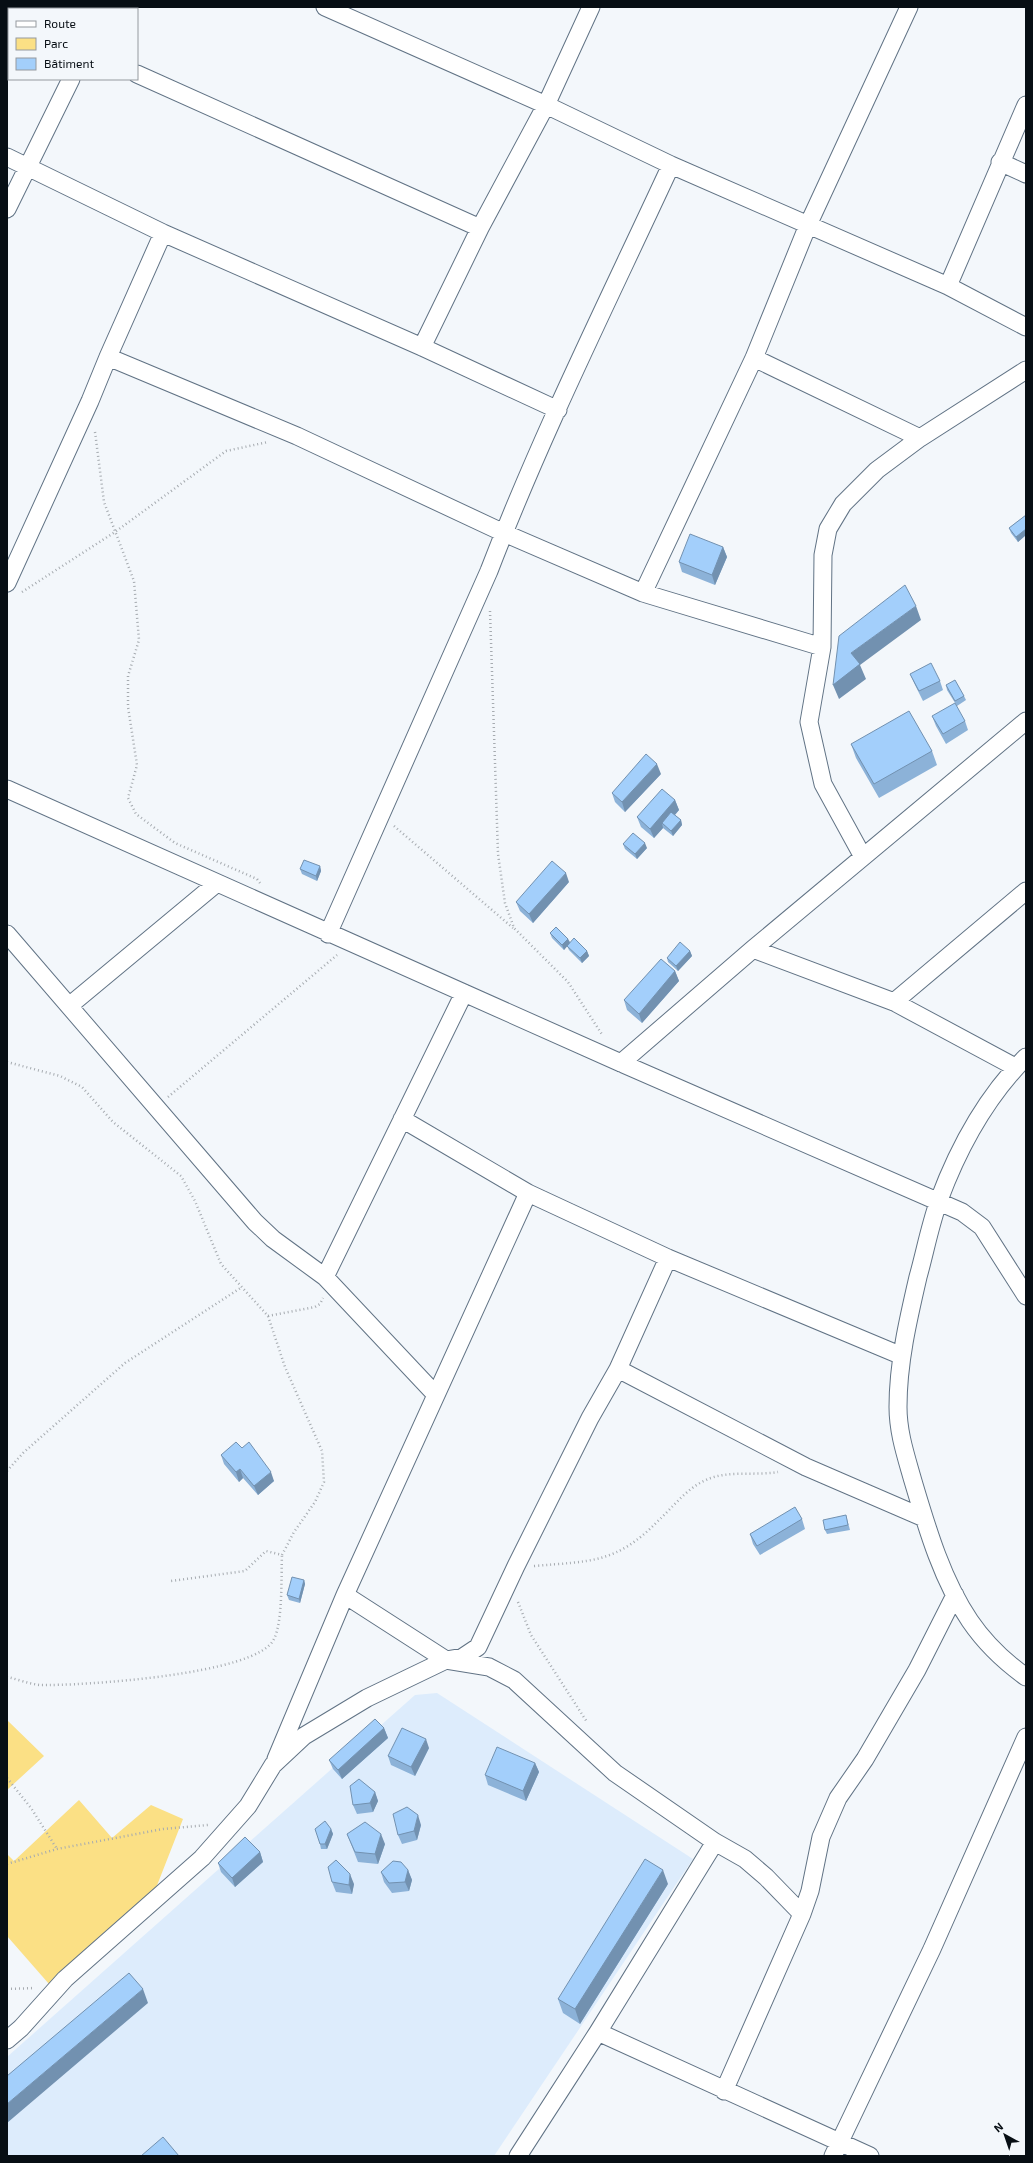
<svg xmlns="http://www.w3.org/2000/svg" width="1033" height="2163" font-family="'Exo 2',sans-serif">
<style>
.built{fill:#ddecfc}
.green{fill:#fbe085}
.lines{fill:none;stroke-linecap:round;stroke-linejoin:round}
.minor-casing{stroke:#617385;stroke-width:19}
.path{stroke:#a6abb0;stroke-width:2.5;stroke-dasharray:1 3;stroke-linecap:butt}
.minor{stroke:#fff;stroke-width:17}
.wall{fill:#8cb2d8}
.shaded-wall{fill:#7291b0}
.building{fill:#a3cffb;stroke:#7291b0}
</style>
<rect width="100%" height="100%" fill="#f3f7fb"/>
<path class="built" d="M437,1693L693,1859L494,2156H7V2057L415,1695Z"/>
<path class="green" d="M7,1720L44,1756L7,1790Z
M79,1800L112,1838L151,1805L183,1819L147,1911L56,1992L7,1936V1854L14,1861Z"/>
<g class="lines">
<g class="minor-casing">
<path id="minor" d="M325,7L546,105L671,165L948,286L1026,327
M103,9L104,7
M137,74L480,228
M7,157L163,233L422,347L558,410
M1000,162L1026,174
M7,209L71,79
M948,286L1026,105
M422,347L480,228L546,105L591,7
M108,357L297,436L504,533L643,593L822,647
M754,358L920,438
M7,583L90,401L108,357L163,233
M643,593L754,358L808,225L909,7
M7,789L621,1063L962,1212L982,1227L1026,1296
M863,857L823,784L809,722L822,647L823,555L828,529L843,504L877,470L920,438L1026,370
M7,934L255,1222L273,1239L325,1277L436,1395
M328,934L489,571C542,433 609,299 671,165
M753,949L894,1002L1015,1067
M894,1002L1026,891
M69,1006L217,883
M1026,1057C987,1096 958,1149 939,1200C930,1225 925,1252 918,1277C908,1320 898,1363 898,1407C898,1433 906,1456 913,1481C927,1528 942,1580 970,1621C985,1643 1005,1662 1026,1677
M621,1063L753,949L1026,721
M402,1119L528,1193L668,1258L902,1356
M325,1277L464,993
M618,1369L806,1467L924,1518
M345,1595L446,1660L489,1667L514,1680L615,1773L715,1842L745,1859L766,1877L802,1914
M276,1759L345,1595L528,1193
M598,2032L870,2156
M7,2040L21,2028L65,1979L202,1858L248,1806L273,1765L304,1736L367,1698L446,1660L463,1657L478,1647L516,1566L590,1418L618,1369L668,1258
M724,2091L802,1914L810,1891L821,1837L838,1798L865,1759L917,1670L955,1595
M518,2156L598,2032L715,1842
M833,2156L932,1949L1026,1737"/>
</g>
<path class="path" d="M95,432L104,502L134,581L139,640L128,676V707L137,765L128,798L136,814L175,843L257,879L260,883
M22,592L115,532L226,451L268,442
M490,611L498,854L505,903L514,928L568,982L603,1036
M394,826L513,928
M7,1062L60,1076L82,1087L113,1122L181,1176L195,1201L221,1264L268,1316L285,1367L322,1451L324,1482L315,1502L294,1532L282,1555L266,1551L245,1571L171,1581
M168,1097L337,955
M268,1316L315,1307L320,1304L323,1298
M7,1471L23,1453L125,1363L242,1287
M534,1566C590,1561 616,1564 658,1521C673,1507 687,1488 706,1480C727,1470 755,1476 778,1472
M518,1602L531,1635L587,1722
M7,1677C17,1679 29,1684 40,1685C78,1686 258,1675 274,1639C283,1621 281,1577 282,1555
M7,1778L31,1808L57,1849
M7,1864L57,1849L163,1829L208,1825
M7,1989L35,1988"/>
<use href="#minor" class="minor"/>
</g>
<path class="wall" d="M1026,515V535L1018,542L1011,533L1009,528Z
M723,547L727,557L715,585L682,572L679,562Z
M910,674L940,681L943,690L923,701L914,683Z
M946,685L964,696L966,700L957,706L947,690Z
M932,716L965,721L968,730L946,744L936,726Z
M851,744L932,751L937,765L879,798L856,758Z
M661,774L625,812L615,802L612,793Z
M675,800L679,810L675,815L681,820L682,825L673,836L663,828L654,838L641,827L637,817Z
M623,844L647,848L637,859L625,849Z
M320,866L321,871L317,881L302,874L300,869Z
M569,882L533,923L520,911L516,902Z
M550,933L568,939L570,942L587,951L589,956L582,963L569,950L567,946L564,950L552,938Z
M690,951L692,956L678,971L668,962L667,958Z
M675,971L679,981L642,1023L627,1010L624,1000Z
M242,1448L274,1481L258,1495L243,1478L239,1482L224,1464L221,1455Z
M846,1515L850,1530L827,1534L825,1530Z
M802,1519L805,1529L760,1555L753,1544L750,1534Z
M304,1580L305,1584L300,1603L289,1600L287,1595Z
M384,1728L388,1738L342,1779L333,1769L329,1760Z
M429,1748L415,1776L391,1765L388,1756Z
M535,1763L539,1772L526,1801L488,1785L485,1775Z
M375,1792L378,1801L373,1812L357,1814L353,1805Z
M421,1825L417,1840L402,1844L398,1835Z
M331,1829L333,1834L327,1849H321L320,1844Z
M347,1834L385,1844L378,1864L358,1862Z
M260,1852L263,1862L235,1887L221,1872L218,1863Z
M408,1870L412,1880L409,1891L392,1893L384,1882L381,1872Z
M332,1882L354,1884L352,1894L336,1892Z
M668,1884L580,2024L563,2013L558,1999Z"/>
<path class="shaded-wall" d="M1026,529V535L1018,542L1016,537Z
M723,547L727,557L715,585L712,575Z
M916,606L921,620L860,665L866,679L839,699L833,685L851,653Z
M657,764L661,774L625,812L622,802Z
M675,800L679,810L665,826L662,823L663,828L654,838L650,829Z
M681,820L682,825L673,836L671,831Z
M645,843L647,848L637,859L635,854Z
M320,866L321,871L317,881L316,876Z
M566,873L569,882L533,923L529,914Z
M568,939L570,943L564,950L562,945Z
M587,951L589,956L582,963L580,958Z
M690,951L692,956L678,971L676,966Z
M675,971L679,981L642,1023L639,1014Z
M240,1469L243,1478L239,1482L236,1472Z
M271,1472L274,1481L258,1495L254,1486Z
M304,1580L305,1584L300,1603L299,1599Z
M384,1728L388,1738L342,1779L338,1770Z
M426,1739L429,1748L415,1776L411,1767Z
M535,1763L539,1772L526,1801L523,1791Z
M375,1792L378,1801L373,1812L370,1803Z
M418,1815L421,1825L417,1840L414,1831Z
M331,1829L333,1834L327,1849L325,1844Z
M381,1834L385,1844L378,1864L375,1854Z
M260,1852L263,1862L235,1887L232,1878Z
M408,1870L412,1880L409,1891L405,1882Z
M663,1870L668,1884L580,2024L575,2009Z
M350,1874L354,1884L352,1894L349,1885Z
M143,1989L148,2003L7,2123V2104Z"/>
<path class="building" d="M1026,515V529L1016,537L1009,528Z
M690,534L723,547L712,575L679,562Z
M905,585L916,606L851,653L860,664L833,685L839,636Z
M931,663L940,681L919,691L910,674Z
M955,680L964,696L955,701L946,685Z
M955,703L965,721L943,734L932,716Z
M909,711L932,751L874,784L851,744Z
M646,754L657,764L622,802L612,793Z
M662,789L675,800L650,829L637,817Z
M671,812L681,820L671,831L662,823Z
M633,833L645,843L635,854L623,844Z
M304,860L320,866L316,876L300,869Z
M552,861L566,873L529,914L516,902Z
M556,927L568,939L562,945L550,933Z
M574,938L587,951L580,958L567,946Z
M680,942L690,951L676,966L667,958Z
M661,959L675,971L639,1014L624,1000Z
M236,1442L242,1448L249,1442L271,1472L254,1486L240,1469L236,1472L221,1455Z
M795,1507L802,1519L757,1546L750,1534Z
M846,1515L848,1525L825,1530L823,1520Z
M292,1577L304,1580L299,1599L287,1595Z
M375,1719L384,1728L338,1770L329,1760Z
M402,1728L426,1739L411,1767L388,1756Z
M497,1747L535,1763L523,1791L485,1775Z
M359,1779L375,1792L370,1803L353,1805L350,1786Z
M407,1807L418,1815L414,1831L398,1835L393,1814Z
M325,1821L331,1829L325,1844H320L315,1829Z
M365,1822L381,1834L375,1854L355,1852L347,1834Z
M245,1837L260,1852L232,1878L218,1863Z
M645,1859L663,1870L575,2009L558,1999Z
M336,1860L350,1874L349,1885L332,1882L328,1867Z
M393,1861L401,1862L408,1870L405,1882L389,1883L381,1872Z
M129,1973L143,1989L7,2104V2076Z
M163,2137L179,2156H141Z"/>
<rect width="1033" height="2163" fill="none" stroke="#070e14" stroke-width="16"/>
<rect x="8" y="8" width="130" height="72" fill="#f3f7fb" stroke="#959a9f"/>
<rect x="16" y="21" width="20" height="6" fill="#ffffff" stroke="#959a9f"/>
<text x="44" y="28" font-size="12" fill="#070e14">Route</text>
<rect x="16" y="38" width="20" height="12" fill="#fbe085" stroke="#959a9f"/>
<text x="44" y="48" font-size="12" fill="#070e14">Parc</text>
<rect x="16" y="58" width="20" height="12" fill="#a3cffb" stroke="#959a9f"/>
<text x="44" y="68" font-size="12" fill="#070e14">Bâtiment</text>
<g transform="translate(1005 2135) rotate(320)" stroke="#f3f7fb" stroke-width="3" paint-order="stroke">
<path d="M0-3L7 15L0 10L-7 15Z" fill="#070e14"/>
<text y="-6" font-size="11" font-weight="bold" text-anchor="middle" fill="#070e14">N</text>
</g>
</svg>
